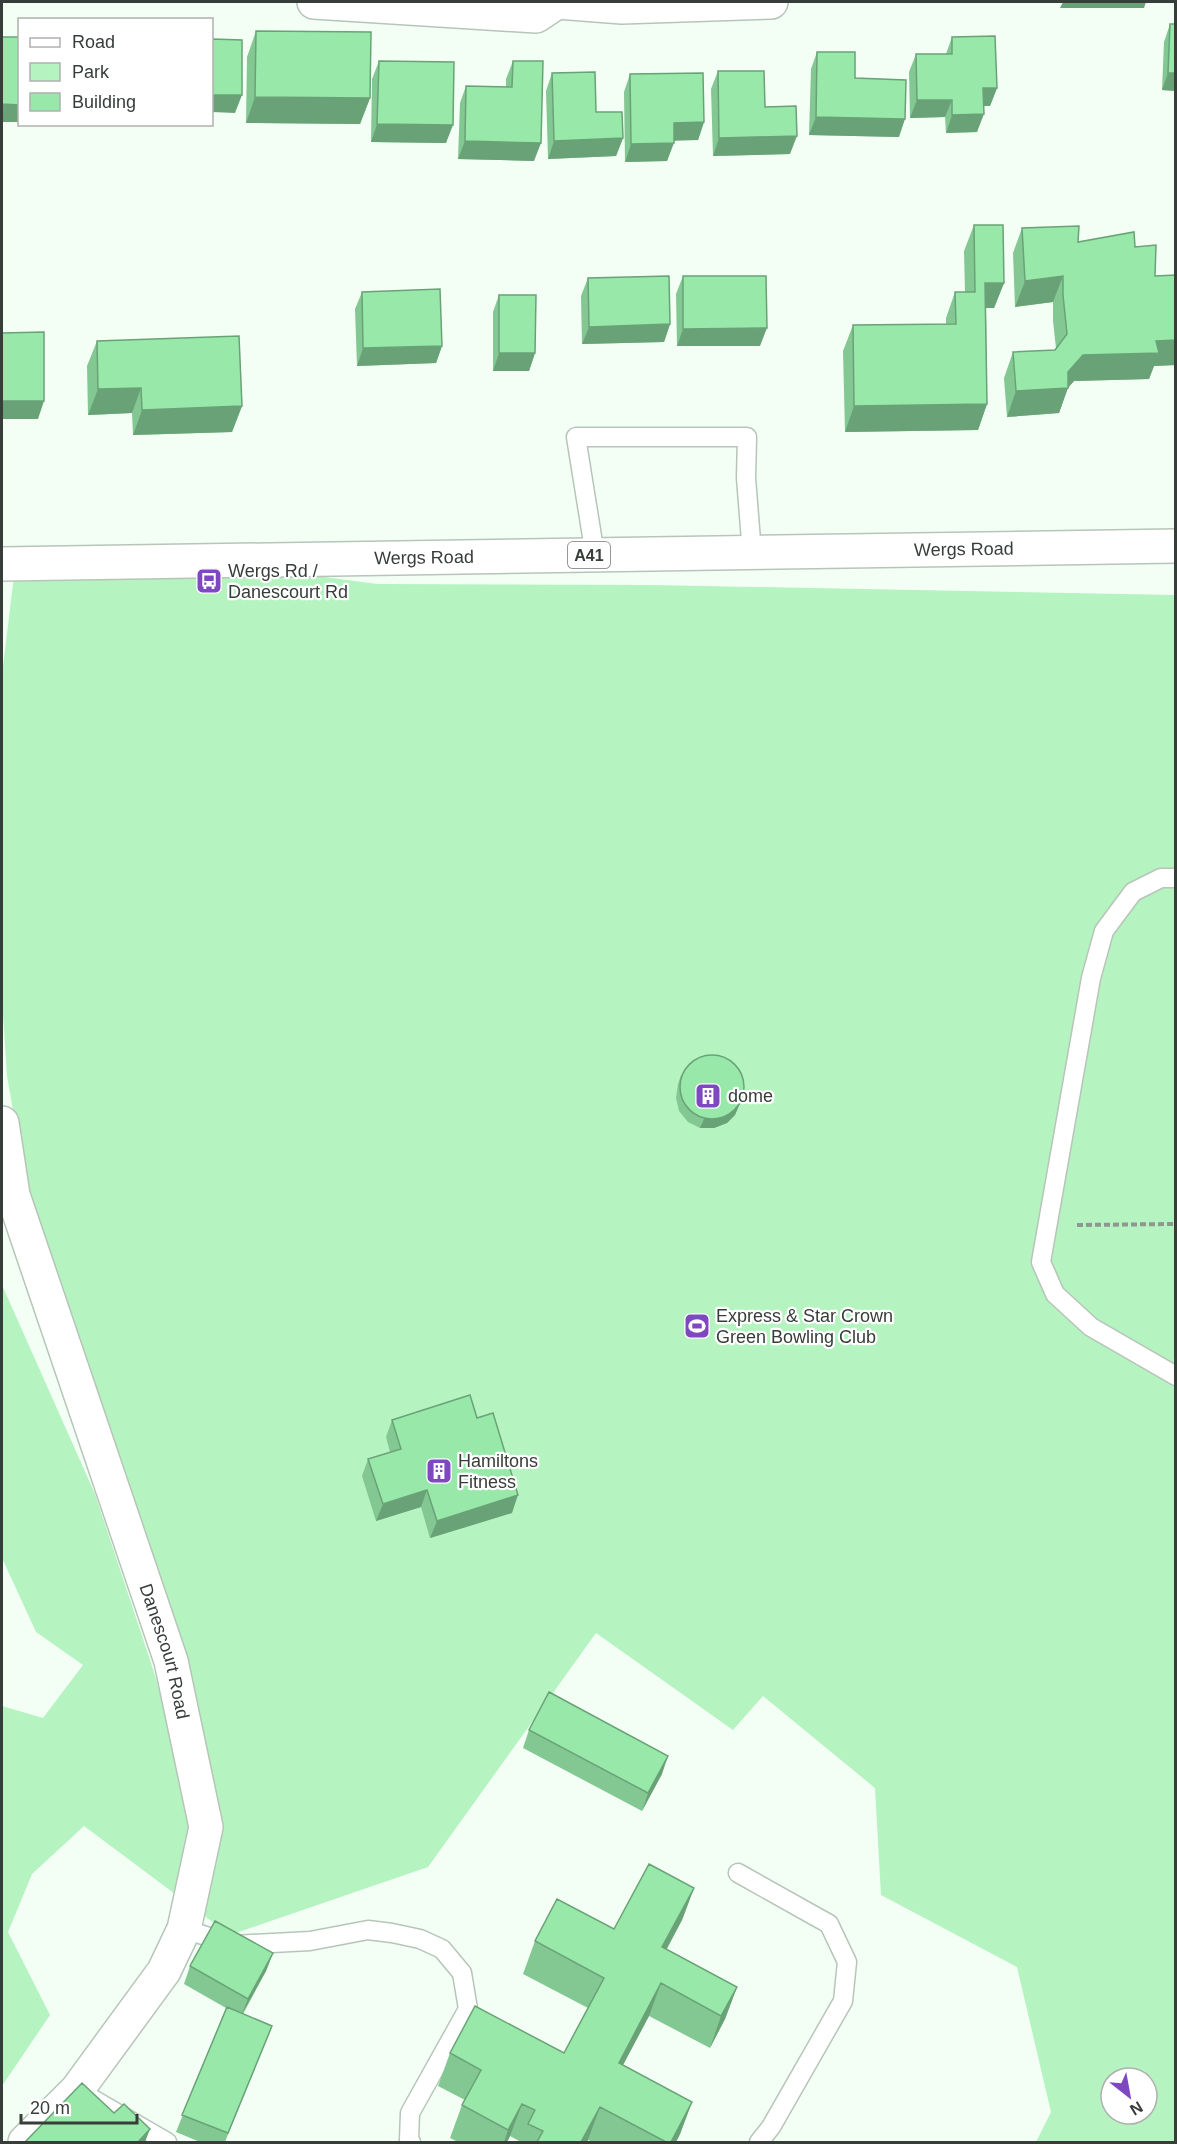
<svg xmlns="http://www.w3.org/2000/svg" width="1177" height="2144" font-family="Helvetica,sans-serif">
<style>
.green{fill:#b5f3c1;fill-rule:evenodd}
.lines{fill:none;stroke-linecap:round;stroke-linejoin:round}
.lane-casing{stroke:#b7c5b9;stroke-width:21}
.street-casing{stroke:#b7c5b9;stroke-width:36}
.highway-casing{stroke:#b7c5b9;stroke-width:36}
.path{stroke:#8e9790;stroke-width:4;stroke-dasharray:6 3;stroke-linecap:butt}
.lane{stroke:#fff;stroke-width:18}
.street{stroke:#fff;stroke-width:33}
.highway{stroke:#fff;stroke-width:33}
.wall{fill:#83c892}
.shaded-wall{fill:#6aa277}
.building{fill:#98e8aa;stroke:#6aa277;stroke-width:1.5}
.labels{text-anchor:middle;stroke-width:4.5;stroke-linejoin:round;paint-order:stroke}
.shield{fill:#fff;stroke:#737774;stroke-width:1.5}
.shield-label{font-size:16px;font-weight:bold;fill:#373d38}
.street-label{font-size:18px;fill:#373d38;stroke:#fff}
.poi-label{font-size:18px;fill:#373d38;stroke:#fff;text-anchor:start}
</style>
<rect width="100%" height="100%" fill="#f3fff5"/>
<path class="green" d="M241,566L377,584L651,585L1175,595V2142H1036L1051,2112L1017,1967L881,1895L875,1788L763,1696L733,1730L596,1633L428,1867L230,1935L84,1826L32,1874L8,1932L50,2015L2,2086V1706L43,1718L83,1665L36,1632L2,1558V1285L95,1494L153,1669L179,1758L203,1752L27,1189L7,1076L2,998V674L14,576ZM1111,2078H1147V2114H1111Z"/>
<g class="lines">
<g class="lane-casing">
<path id="lane" d="M595,555L576,437H747L746,478L752,553
M1176,878H1161L1133,892L1104,931L1091,978L1041,1262L1055,1294L1091,1327L1176,1376
M738,1873L829,1924L847,1962L843,2001L771,2127L759,2142
M184,1929L234,1945L310,1941L368,1930L392,1933L420,1939L442,1949L462,1973L468,2009L410,2113L409,2140L411,2142
M91,2098L167,2142"/>
</g>
<g class="street-casing">
<g id="street">
<path d="M314,2L536,16L557,2"/>
<path d="M557,2L622,7L771,2"/>
<path id="s1" d="M2,1123L13,1195L171,1661L206,1827L184,1929L164,1971L77,2090L25,2142"/>
</g>
</g>
<g class="highway-casing">
<g id="highway">
<path id="s2" d="M2,564L1176,546"/>
</g>
</g>
<path class="path" d="M1077,1225L1176,1224"/>
<use href="#lane" class="lane"/>
<use href="#street" class="street"/>
<use href="#highway" class="highway"/>
</g>
<path class="wall" d="M1170,24H1176V91L1162,90L1164,42Z
M256,31L370,98L360,124L246,123L247,57Z
M952,37L997,88L990,106H983L977,132L946,133L945,117L910,118L909,72L916,54H946Z
M817,52L855,78L899,137L809,135L811,69Z
M379,61L446,143L371,142L372,79Z
M513,61L534,161L458,159L460,103L466,86L506,87V79Z
M718,71L765,107L790,154L713,156L711,89Z
M552,73L596,112L623,138L616,156L548,159L546,91Z
M630,74L704,122L698,140H674L667,161L625,162L624,92Z
M974,225L1004,283L994,308H986L987,404L978,430L845,432L843,351L853,325L946,324V318L955,292H965L964,251Z
M1022,228L1078,242L1135,247L1155,276L1176,275V365L1154,366L1149,379L1074,381L1068,387L1059,413L1007,417L1004,378L1013,352L1055,350L1056,348L1053,321V302L1015,307L1013,253Z
M683,276L760,346H677L676,294Z
M588,278L670,324L664,342L582,344L581,296Z
M362,292L442,346L436,363L357,366L355,309Z
M499,295L535,353L529,371H493V312Z
M97,341L242,406L232,432L133,435L132,413L88,415L87,366Z
M681,1075L743,1096L735,1115L727,1123L714,1128H700L688,1122L679,1111L676,1098L678,1084Z
M477,1418L512,1513L430,1538L421,1507L376,1521L362,1476L368,1459L390,1452L386,1437L392,1420Z
M529,1730L662,1774L642,1811L523,1748Z
M694,1888L682,1920L667,1949L737,1987L725,2019L710,2048L649,2016L623,2065L692,2102L680,2134L676,2142H593L588,2140L587,2142H521L510,2136L507,2142H458L450,2138L462,2105L465,2100L438,2086L450,2053H564L588,2008L523,1974L535,1941L614,1929Z
M273,1953L266,1971L243,2014L265,2043L225,2142H200L176,2132L226,2008L184,1984L190,1966Z"/>
<path class="shaded-wall" d="M1063,2H1146L1144,8H1060Z
M1168,73H1176V91L1162,90Z
M983,88H997L990,106H976Z
M212,95H242L235,113L212,112Z
M255,97L370,98L360,124L246,123Z
M917,100H952L945,117L910,118Z
M2,104L20,105V122H2Z
M984,114L977,132L946,133L952,115Z
M816,117L905,119L899,137L809,135Z
M704,122L698,140L667,141L674,123Z
M377,124L453,125L446,143L371,142Z
M797,136L790,154L713,156L719,138Z
M623,138L616,156L548,159L554,141Z
M465,141L541,143L534,161L458,159Z
M674,143L667,161L625,162L631,144Z
M1063,276L1053,302L1015,307L1025,281Z
M985,283H1004L994,308H976Z
M670,324L664,342L582,344L589,327Z
M767,328L760,346H677L683,329Z
M1176,340V365L1154,366L1149,379L1074,381L1068,388L1059,413L1007,417L1016,391L1068,372L1083,355L1156,341Z
M442,346L436,363L357,366L363,348Z
M499,353H535L529,371H493Z
M141,388L132,413L88,415L98,389Z
M2,401H44L38,419H2Z
M987,404L978,430L845,432L854,406Z
M242,406L232,432L133,435L142,410Z
M743,1096L735,1115L727,1123L714,1128H700L704,1119Z
M427,1490L421,1507L376,1521L383,1504Z
M518,1495L512,1513L430,1538L437,1521Z
M668,1756L662,1774L642,1811L648,1793Z
M694,1888L682,1920L650,1979L662,1947Z
M273,1953L266,1971L241,2016L248,1999Z
M661,1983L649,2016L607,2095L619,2063Z
M737,1987L725,2019L710,2048L721,2016Z
M692,2102L680,2134L676,2142H671Z
M522,2104L510,2136L507,2142H504L508,2130Z
M600,2107L588,2140L587,2142H581Z
M150,2129L145,2142H138Z"/>
<path class="building" d="M1170,24H1176V73H1168Z
M256,31L371,32L370,98L255,97Z
M995,36L997,88H983L984,114L952,115V100H917L916,54H952V37Z
M2,37H20V105L2,104Z
M212,39L242,40V95H212Z
M817,52H855V78L906,80L905,119L816,117Z
M379,61L454,62L453,125L377,124Z
M513,61H543L541,143L465,141L466,86L512,87Z
M718,71H764L765,107L796,106L797,136L719,138Z
M595,72L596,112H622L623,138L554,141L552,73Z
M703,73L704,122L674,123V143L631,144L630,74Z
M974,225H1003L1004,283H985L987,404L854,406L853,325L956,324L955,292H975Z
M1079,226L1078,242L1134,232L1135,247L1156,245L1155,276L1176,275V340L1156,341L1159,353L1083,355L1068,372V388L1016,391L1013,352L1055,350L1067,334L1063,295V276L1025,281L1022,228Z
M669,276L670,324L589,327L588,278Z
M683,276H766L767,328L683,329Z
M440,289L442,346L363,348L362,292Z
M499,295H536L535,353H499Z
M44,332V401H2V333Z
M239,336L242,406L142,410L141,388L98,389L97,341Z
M680 1087a32 32 0 1 1 64 0a32 32 0 1 1-64 0Z
M470,1395L477,1418L493,1413L518,1495L437,1521L427,1490L383,1504L368,1459L401,1449L392,1420Z
M549,1692L668,1756L648,1793L529,1730Z
M649,1864L694,1888L662,1947L737,1987L721,2016L661,1983L619,2063L692,2102L671,2142H666L600,2107L581,2142H537L543,2131L528,2124L535,2110L522,2104L508,2130L462,2105L481,2070L450,2053L475,2006L564,2053L604,1978L535,1941L557,1899L614,1929Z
M215,1921L273,1953L248,1999L190,1966Z
M227,2007L272,2026L228,2133L182,2115Z
M82,2083L114,2113L124,2104L150,2129L138,2142H25Z"/>
<defs>
<g id="bus-square" transform="scale(1.35)"><rect x="-9" y="-9" width="18" height="18" rx="4" fill="#7d48c0" stroke="#fff"/><path d="M-5-6H5V4H4V6H2V4H-2V6H-4V4H-5ZM-3.5-4V0h7V-4ZM-3.5 1.2v1.5H-2V1.2ZM2 1.2v1.5H3.5V1.2Z" fill="#fff"/></g>
<g id="building-square" transform="scale(1.35)"><rect x="-9" y="-9" width="18" height="18" rx="4" fill="#7d48c0" stroke="#fff"/><path d="M-4-6H4V6H1V3H-1V6H-4ZM-2.5-4.3h1.7v1.8h-1.7ZM.8-4.3h1.7v1.8H.8ZM-2.5-1h1.7V.8h-1.7ZM.8-1h1.7V.8H.8Z" fill="#fff"/></g>
<g id="stadium-square" transform="scale(1.35)"><rect x="-9" y="-9" width="18" height="18" rx="4" fill="#7d48c0" stroke="#fff"/><path d="M0-5a6.5 5 0 1 0 0 10a6.5 5 0 1 0 0-10ZM-3.5-1.8h7v3.6h-7Z" fill="#fff"/></g>
</defs>
<g fill-rule="evenodd">
<use href="#bus-square" x="209" y="581"/>
<use href="#building-square" x="708" y="1096"/>
<use href="#stadium-square" x="697" y="1326"/>
<use href="#building-square" x="439" y="1471"/>
</g>
<g class="labels">
<rect class="shield" x="568" y="542" width="42" height="26" rx="4.5"/>
<g class="shield-label">
<text x="589" y="561">A41</text>
</g>
<g class="street-label">
<text dy="6" stroke="none"><textPath href="#s2" startOffset="962">Wergs Road</textPath></text>
<text dy="6" stroke="none"><textPath href="#s2" startOffset="422">Wergs Road</textPath></text>
<text dy="6" stroke="none"><textPath href="#s1" startOffset="554">Danescourt Road</textPath></text>
</g>
<g class="poi-label">
<text x="228" y="577">Wergs Rd /<tspan x="228" dy="21">Danescourt Rd</tspan></text>
<text x="728" y="1102">dome</text>
<text x="716" y="1322">Express &amp; Star Crown<tspan x="716" dy="21">Green Bowling Club</tspan></text>
<text x="458" y="1467">Hamiltons<tspan x="458" dy="21">Fitness</tspan></text>
</g>
</g>
<rect width="1177" height="2144" fill="none" stroke="#373d38" stroke-width="6"/>
<rect x="18" y="18" width="195" height="108" fill="#ffffff" stroke="#afb1af" stroke-width="1.5"/>
<rect x="30" y="38" width="30" height="9" fill="#ffffff" stroke="#afb1af" stroke-width="1.5"/>
<text x="72" y="48" font-size="18" fill="#373d38">Road</text>
<rect x="30" y="63" width="30" height="18" fill="#b5f3c1" stroke="#afb1af" stroke-width="1.5"/>
<text x="72" y="78" font-size="18" fill="#373d38">Park</text>
<rect x="30" y="93" width="30" height="18" fill="#98e8aa" stroke="#afb1af" stroke-width="1.5"/>
<text x="72" y="108" font-size="18" fill="#373d38">Building</text>
<g transform="translate(1129 2096) rotate(149)"><circle r="28" fill="#ffffff" stroke="#afb1af" stroke-width="1.5"/>
<path d="M0-4.5L10 22L0 15L-10 22Z" fill="#7d48c0"/>
<text y="-9" font-size="16" font-weight="bold" text-anchor="middle" fill="#373d38">N</text>
</g>
<path d="M21 2114v9h116v-9" fill="none" stroke="#373d38" stroke-width="3"/>
<text x="30" y="2114" font-size="18" fill="#373d38" stroke="#ffffff" stroke-width="4.5" paint-order="stroke">20 m</text>
</svg>
